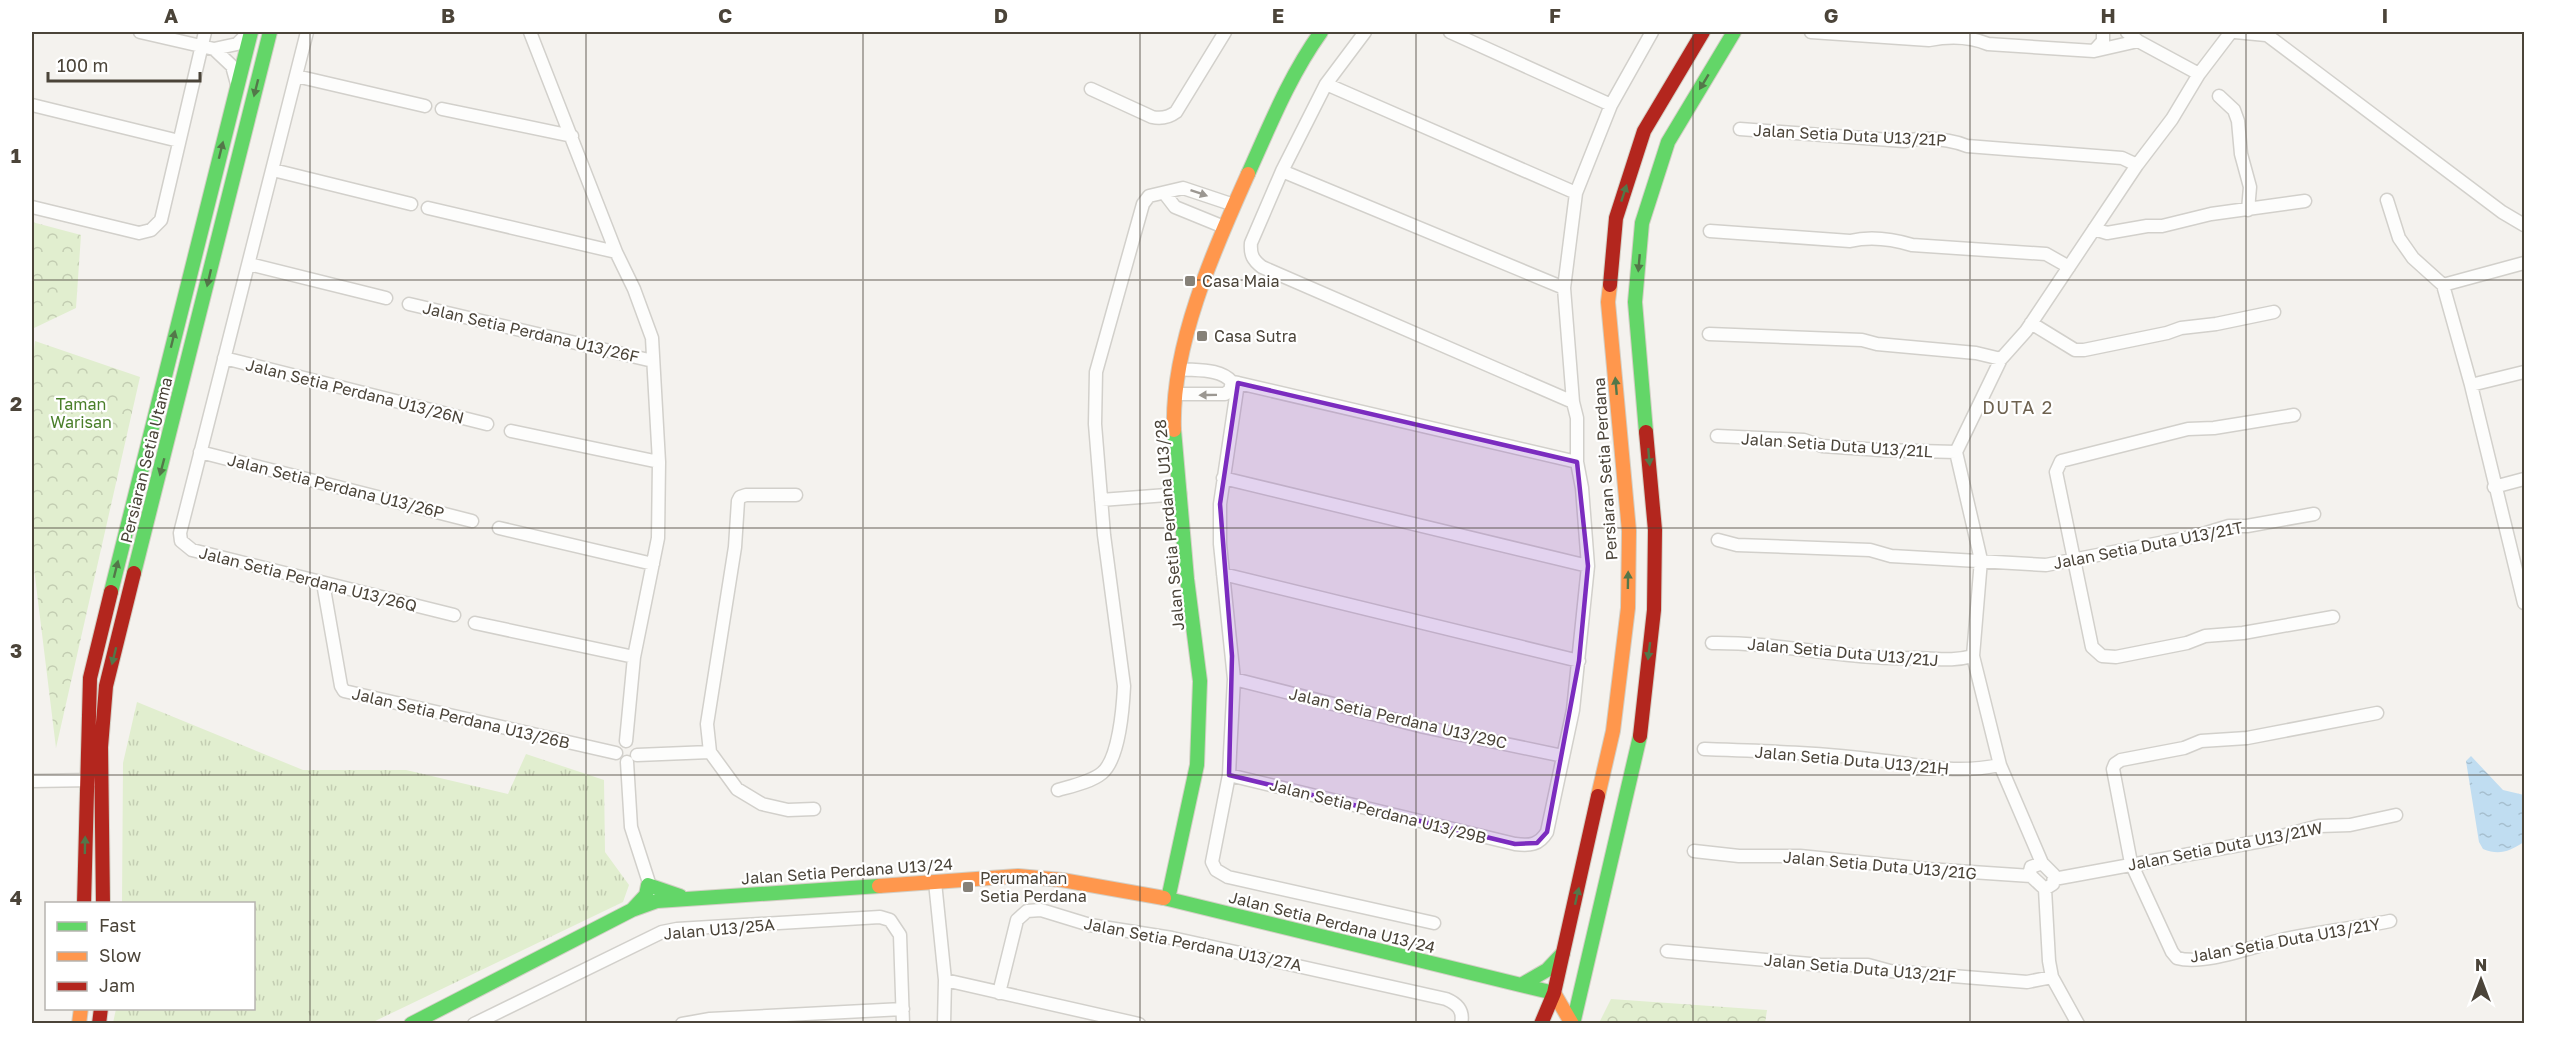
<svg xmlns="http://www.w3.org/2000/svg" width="2556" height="1055" font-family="'Golos Text',sans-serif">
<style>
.grass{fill:url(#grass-tufts)}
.park{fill:url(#park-crowns)}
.water{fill:url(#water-ripples)}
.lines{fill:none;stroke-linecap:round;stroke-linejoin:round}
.street-casing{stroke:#d2d0cb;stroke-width:15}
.fast-casing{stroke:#d3cfc5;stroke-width:16}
.slow-casing{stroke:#d3cfc5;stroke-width:16}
.jam-casing{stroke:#d3cfc5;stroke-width:16}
.street{stroke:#fdfdfc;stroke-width:12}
.fast{stroke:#63d668;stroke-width:14}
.slow{stroke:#ff974d;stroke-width:14}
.jam{stroke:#b3261e;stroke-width:14}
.oneway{fill:#537749}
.oneway2{fill:#9b9791}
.marked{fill:#7b2cbf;fill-opacity:0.2;stroke:#7b2cbf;stroke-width:4.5;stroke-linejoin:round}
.grid{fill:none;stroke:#4b4439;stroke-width:1.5;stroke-opacity:0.55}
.poi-dot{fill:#868178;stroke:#fff;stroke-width:2}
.labels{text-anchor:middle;stroke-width:4.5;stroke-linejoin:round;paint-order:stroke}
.street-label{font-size:16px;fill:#4b4439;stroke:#fff}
.poi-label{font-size:16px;fill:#4b4439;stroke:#fff;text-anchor:start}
.park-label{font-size:16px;fill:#4a7f2a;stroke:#fff}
.neighbourhood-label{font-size:18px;letter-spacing:1.5px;fill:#6e6250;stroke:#fff}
.neatline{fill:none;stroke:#4b4439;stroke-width:2}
.grid-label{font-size:20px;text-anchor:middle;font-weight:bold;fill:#4b4439}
</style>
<defs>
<pattern id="grass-tufts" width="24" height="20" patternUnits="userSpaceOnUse" patternTransform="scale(1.5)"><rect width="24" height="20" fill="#e1eecf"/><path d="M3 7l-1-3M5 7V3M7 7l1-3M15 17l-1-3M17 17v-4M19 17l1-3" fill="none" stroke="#c3cdb2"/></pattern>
<pattern id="park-crowns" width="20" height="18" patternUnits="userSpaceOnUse" patternTransform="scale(1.5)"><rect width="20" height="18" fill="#e1eecf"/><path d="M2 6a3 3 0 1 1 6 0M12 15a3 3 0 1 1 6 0" fill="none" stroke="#c3cdb2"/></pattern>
<pattern id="water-ripples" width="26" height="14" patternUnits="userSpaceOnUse" patternTransform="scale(1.5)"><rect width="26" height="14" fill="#c0ddf1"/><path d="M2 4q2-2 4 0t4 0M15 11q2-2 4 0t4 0" fill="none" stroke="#a6bfcf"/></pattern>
</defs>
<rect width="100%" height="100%" fill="#f4f2ee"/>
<path class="grass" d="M137,702L303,770H406L508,794L526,754L604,780L605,852L629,885L623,902L371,1023H113L116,1009L254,1008V904L122,903L123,763Z"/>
<path class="park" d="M32,222L81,235L76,308L32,329Z
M35,341L140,377L56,748L32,552V370Z
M1611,999L1767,1010L1765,1023H1599Z"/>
<path class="water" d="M2471,756L2503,790L2524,795V842C2509,851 2500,856 2483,849L2479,842L2466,761Z"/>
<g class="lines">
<g class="street-casing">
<path id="street" d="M140,32L214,49L237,44L249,32
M307,32L180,533L181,541L192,550L454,615
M530,32L616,252
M1365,32L1326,84L1282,171L1251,243C1250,255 1253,260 1262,267L1573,402
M1450,32L1611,105
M1811,32L1929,40C1949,36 1969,36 1988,44L2094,51L2138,41
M2127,32L2138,41L2199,74
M2235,32L2266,35
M2263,32L2502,212L2524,225
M214,49L232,66L237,84
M2094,51L2103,41V32
M296,76L425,106
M1326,84L1576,193
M1091,89L1152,117C1161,119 1168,118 1176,112L1225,32
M2219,96L2234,110L2238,121L2241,154L2250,187L2248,210
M32,105L179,141
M442,109L572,136
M1740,129L1904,141C1926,137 1946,138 1967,146L2122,158L2137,165
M273,170L411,204
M1282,171L1564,288
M1165,194L1175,207L1224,227
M2387,200L2399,238L2413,258L2443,285L2471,385L2524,603
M32,207L139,233L151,230L161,220L205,32
M428,208L616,252L634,289L652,338L659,462L658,538L634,657L626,741
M2094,229L2107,233L2147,226H2162L2211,214L2305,201
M1710,231L1850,241C1871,236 1892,239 1912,245L2046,254L2069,267
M249,264L386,298
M2443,285L2524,263
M409,304L653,361
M2031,323L2075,350H2084L2167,333L2181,328L2216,324L2274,312
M1709,334L1862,340L1877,344L1976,353L2001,359
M224,358L487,424
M1179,369C1197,371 1220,368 1232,382L1238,383L1220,504V544L1234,679L1230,753L1229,775L1212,862L1216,870L1228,877L1434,923
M1238,383L1577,462
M2471,385L2524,372
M1177,394H1225L1230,390L1232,382
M2294,415L2214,428L2188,429L2061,461L2056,472L2092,647L2102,656L2116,657L2187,643L2205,636L2243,633L2333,617
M511,431L659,462
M1717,436L1804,440L1822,446L1881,450L1956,452
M200,452L472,521
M1223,478L1588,566
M2494,487L2524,479
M796,495H746L740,497L738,501L735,547L707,724L710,752L737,789L762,804L788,810L814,809
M1101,500L1180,494
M499,528L653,564
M1718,540L1737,545L1870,550L1891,556L2046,565L2196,536L2229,526H2247L2314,514
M1223,574L1579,661
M323,583L341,686L344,691L616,753
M475,623L634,657
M1712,643C1780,642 1846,660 1914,658C1937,658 1950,662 1973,656
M1234,679L1424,727L1563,756
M2377,713L2247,738L2201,741L2184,748L2121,760L2115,764L2113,769L2131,863L2172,952L2177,958C2205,966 2256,945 2285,939C2320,932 2355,928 2390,921
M1704,749C1764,751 1825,753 1885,761C1928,766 1955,774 2000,765
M637,755L710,752
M627,762L631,827L652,892
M1229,775L1515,844C1530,846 1539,845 1547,832L1573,710L1588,566L1582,488L1577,462V418L1573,402L1564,288L1576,193L1611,105L1652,32
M32,781L93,780
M1058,790C1072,786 1091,782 1102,773C1119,759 1123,707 1124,686L1104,535L1095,424L1096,372L1143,204L1149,196L1183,188L1234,205
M1694,851L1739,856H1800L1927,869L2031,876
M2042,863L2000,765L1973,656L1981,560L1956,452L2001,359L2026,331L2137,165L2172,119L2199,74L2231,32
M2042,863L2054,875L2053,884L2045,889L2031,876L2030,871L2031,867Z
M2054,879L2267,840L2319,826L2350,825L2396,815
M935,882L945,980L944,1024
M2045,889L2049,961L2052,977L2078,1024
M1667,951L1821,965H1868L1890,971L2027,982L2052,977
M945,980L1139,1024
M999,993L1017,920L1027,911L1041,910L1090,925L1172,938L1446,999C1458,1004 1464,1011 1461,1024
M474,1024L662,932L677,929L880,917L890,920L900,935L903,1024
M682,1024L710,1019L903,1009"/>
</g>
<g class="fast-casing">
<path id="fast" d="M1248,174C1270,125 1290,75 1321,32
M1646,432L1635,302L1642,223L1668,142L1734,32
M134,573L270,32
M111,592L251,32
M1164,898L1554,993
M1168,899L1197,765L1200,681L1187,579L1174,430
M633,909L646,895L648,885L680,896
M1521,985L1547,970L1563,953
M411,1024L632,910L657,901L879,886
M1573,1024L1640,736"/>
</g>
<g class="slow-casing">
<path id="slow" d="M1174,430C1171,345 1214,250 1248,174
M1598,796L1613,731L1628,608L1629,531L1608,302L1610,285
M879,886L1018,876L1062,880L1164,898
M1554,993L1572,1024
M79,1024L81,1008"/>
</g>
<g class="jam-casing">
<path id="jam" d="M1610,285L1616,218L1644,131L1703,32
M1640,736L1654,610L1655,530L1646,432
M84,904L90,678L111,592
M103,904L101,747L106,686L134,573
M99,1024L101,1008
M1541,1024L1554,993L1598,796"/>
</g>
<use href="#street" class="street"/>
<use href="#fast" class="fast"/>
<use href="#slow" class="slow"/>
<use href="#jam" class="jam"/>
</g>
<defs><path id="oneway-solid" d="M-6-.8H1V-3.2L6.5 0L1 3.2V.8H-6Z" transform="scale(1.5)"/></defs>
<g class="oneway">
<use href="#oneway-solid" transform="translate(1704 82) rotate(121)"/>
<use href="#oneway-solid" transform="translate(256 88) rotate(104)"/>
<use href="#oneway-solid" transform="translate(221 150) rotate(-76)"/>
<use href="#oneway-solid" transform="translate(1624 193) rotate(-72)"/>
<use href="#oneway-solid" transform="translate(1639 263) rotate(95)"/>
<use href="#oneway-solid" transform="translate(209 278) rotate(103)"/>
<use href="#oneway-solid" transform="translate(173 339) rotate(-76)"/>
<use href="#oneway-solid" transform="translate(1616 386) rotate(-95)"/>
<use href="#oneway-solid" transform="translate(1649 457) rotate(85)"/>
<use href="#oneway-solid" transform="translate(162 467) rotate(105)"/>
<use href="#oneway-solid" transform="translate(116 569) rotate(-76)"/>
<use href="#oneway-solid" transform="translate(1628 580) rotate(-89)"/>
<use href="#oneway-solid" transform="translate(1649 651) rotate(97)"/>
<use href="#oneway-solid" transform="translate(114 656) rotate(104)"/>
<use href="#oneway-solid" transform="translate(85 845) rotate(-89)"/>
<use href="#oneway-solid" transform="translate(1577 896) rotate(-77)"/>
</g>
<g class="oneway2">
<use href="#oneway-solid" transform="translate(1199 193) rotate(19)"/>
<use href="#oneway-solid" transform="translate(1208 395) rotate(179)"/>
</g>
<path class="marked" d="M1238,383L1577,462L1588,566L1579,661L1547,832L1537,843L1515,844L1229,775L1232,656L1220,504Z"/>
<path class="grid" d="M310,32V1024M586,32V1024M863,32V1024M1140,32V1024M1416,32V1024M1693,32V1024M1970,32V1024M2246,32V1024M32,280H2524M32,528H2524M32,775H2524"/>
<g class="poi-dot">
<rect x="1184" y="275" width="12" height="12" rx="3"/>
<rect x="1196" y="330" width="12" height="12" rx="3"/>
<rect x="962" y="881" width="12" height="12" rx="3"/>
</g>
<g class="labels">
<g class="street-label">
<text transform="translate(1850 135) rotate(3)" y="6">Jalan Setia Duta U13/21P</text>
<text transform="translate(531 332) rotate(13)" y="6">Jalan Setia Perdana U13/26F</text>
<text transform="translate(355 391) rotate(14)" y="6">Jalan Setia Perdana U13/26N</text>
<text transform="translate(1837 445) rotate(4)" y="6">Jalan Setia Duta U13/21L</text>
<text transform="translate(146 460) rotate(-76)" y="6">Persiaran Setia Utama</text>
<text transform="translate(1605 469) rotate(-94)" y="6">Persiaran Setia Perdana</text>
<text transform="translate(336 486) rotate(14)" y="6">Jalan Setia Perdana U13/26P</text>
<text transform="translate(1169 525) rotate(-95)" y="6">Jalan Setia Perdana U13/28</text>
<text transform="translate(2148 545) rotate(-11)" y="6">Jalan Setia Duta U13/21T</text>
<text transform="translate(308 579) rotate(14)" y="6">Jalan Setia Perdana U13/26Q</text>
<text transform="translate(1843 652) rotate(5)" y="6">Jalan Setia Duta U13/21J</text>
<text transform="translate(461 718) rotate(13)" y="6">Jalan Setia Perdana U13/26B</text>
<text transform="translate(1398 718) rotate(13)" y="6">Jalan Setia Perdana U13/29C</text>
<text transform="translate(1852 760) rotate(5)" y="6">Jalan Setia Duta U13/21H</text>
<text transform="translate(1378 811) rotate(14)" y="6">Jalan Setia Perdana U13/29B</text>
<text transform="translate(2225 846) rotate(-11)" y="6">Jalan Setia Duta U13/21W</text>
<text transform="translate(1880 865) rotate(5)" y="6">Jalan Setia Duta U13/21G</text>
<text transform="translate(847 871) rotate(-4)" y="6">Jalan Setia Perdana U13/24</text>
<text transform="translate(1332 922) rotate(14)" y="6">Jalan Setia Perdana U13/24</text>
<text transform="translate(719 929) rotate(-5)" y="6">Jalan U13/25A</text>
<text transform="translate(2285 940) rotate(-10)" y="6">Jalan Setia Duta U13/21Y</text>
<text transform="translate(1193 944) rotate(11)" y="6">Jalan Setia Perdana U13/27A</text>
<text transform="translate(1860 968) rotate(5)" y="6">Jalan Setia Duta U13/21F</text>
</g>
<g class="poi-label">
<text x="1202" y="287">Casa Maia</text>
<text x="1214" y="342">Casa Sutra</text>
<text x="980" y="884">Perumahan<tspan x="980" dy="18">Setia Perdana</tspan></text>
</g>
<g class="park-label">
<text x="81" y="410">Taman<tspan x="81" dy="18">Warisan</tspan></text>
</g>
<g class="neighbourhood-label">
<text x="2018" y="414">DUTA 2</text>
</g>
</g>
<rect width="2556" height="1055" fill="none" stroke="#ffffff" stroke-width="66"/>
<rect x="45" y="902" width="210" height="108" fill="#ffffff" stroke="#b7b4b0" stroke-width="1.5"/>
<rect x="57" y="922" width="30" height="9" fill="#63d668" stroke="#b7b4b0" stroke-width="1.5"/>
<text x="99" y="932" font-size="18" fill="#4b4439">Fast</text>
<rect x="57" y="952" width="30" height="9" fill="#ff974d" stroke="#b7b4b0" stroke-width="1.5"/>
<text x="99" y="962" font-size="18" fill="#4b4439">Slow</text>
<rect x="57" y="982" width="30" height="9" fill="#b3261e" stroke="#b7b4b0" stroke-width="1.5"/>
<text x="99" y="992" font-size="18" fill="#4b4439">Jam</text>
<g transform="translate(2481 980)" stroke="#ffffff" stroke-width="4.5" paint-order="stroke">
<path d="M0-4.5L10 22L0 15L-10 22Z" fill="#4b4439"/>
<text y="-9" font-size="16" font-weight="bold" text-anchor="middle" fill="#4b4439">N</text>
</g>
<path d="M48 72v9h152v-9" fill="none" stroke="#4b4439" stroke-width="3"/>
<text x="57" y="72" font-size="18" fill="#4b4439" stroke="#ffffff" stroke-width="4.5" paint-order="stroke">100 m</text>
<rect x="33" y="33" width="2490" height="989" class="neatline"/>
<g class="grid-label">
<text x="171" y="23">A</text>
<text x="448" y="23">B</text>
<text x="725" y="23">C</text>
<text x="1001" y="23">D</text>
<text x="1278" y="23">E</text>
<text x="1555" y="23">F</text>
<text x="1831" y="23">G</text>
<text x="2108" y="23">H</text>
<text x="2385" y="23">I</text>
<text x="16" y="163">1</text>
<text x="16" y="411">2</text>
<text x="16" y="658">3</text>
<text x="16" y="905">4</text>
</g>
</svg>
